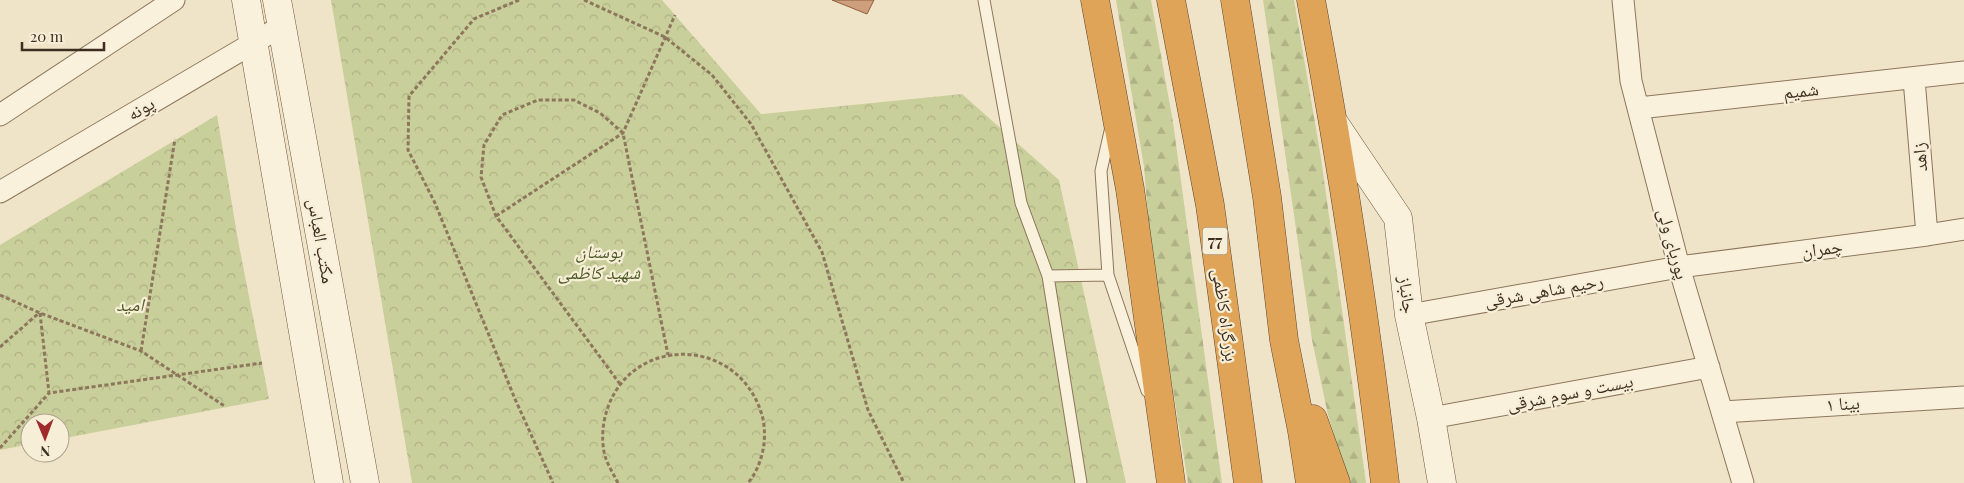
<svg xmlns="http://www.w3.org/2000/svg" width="1964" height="483" font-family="'Playfair Display','Noto Naskh Arabic',serif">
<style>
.forest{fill:url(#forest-firs)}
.park{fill:url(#park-crowns)}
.building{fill:#cf9f7d;stroke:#8d5f41}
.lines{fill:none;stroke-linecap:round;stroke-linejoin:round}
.lane-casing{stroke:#8d765c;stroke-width:13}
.street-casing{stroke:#8d765c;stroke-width:23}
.secondary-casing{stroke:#6f573f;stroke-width:29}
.highway-casing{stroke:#5b4430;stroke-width:29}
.path{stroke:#8d765c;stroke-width:3;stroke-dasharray:4 2.5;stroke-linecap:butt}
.lane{stroke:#faf1dc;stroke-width:11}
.street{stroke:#faf1dc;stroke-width:21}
.secondary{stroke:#faf1dc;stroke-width:28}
.highway{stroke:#e0a458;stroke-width:28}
.labels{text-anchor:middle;stroke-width:4.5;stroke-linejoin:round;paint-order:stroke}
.shield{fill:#f7eed8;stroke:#756857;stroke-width:1}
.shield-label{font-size:16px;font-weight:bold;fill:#3d2e20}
.street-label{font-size:18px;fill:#3d2e20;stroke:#f7eed8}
.park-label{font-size:18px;font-style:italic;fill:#4d5a26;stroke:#f7eed8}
</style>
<defs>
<pattern id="forest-firs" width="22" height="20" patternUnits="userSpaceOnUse" patternTransform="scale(1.25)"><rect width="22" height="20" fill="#c9cf9b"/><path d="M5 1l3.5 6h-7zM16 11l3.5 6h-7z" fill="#aeb285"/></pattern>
<pattern id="park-crowns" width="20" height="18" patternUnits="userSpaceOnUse" patternTransform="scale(1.25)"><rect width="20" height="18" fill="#c9cf9b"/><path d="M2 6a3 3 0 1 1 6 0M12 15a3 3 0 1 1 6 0" fill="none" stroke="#aeb285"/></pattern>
</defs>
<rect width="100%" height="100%" fill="#f0e4c8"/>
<path class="forest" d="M1116,0H1151L1173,122L1222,483H1188L1151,253L1144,167Z
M1263,0H1294L1321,158L1366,483H1349L1328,415L1312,340Z"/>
<path class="park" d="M331,0H662L761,114L962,94L1059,180L1126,483H412Z
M217,115L238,240L269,399L60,439V423H30V444L0,450V245Z"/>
<path class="building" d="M832,0H874L867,14Z"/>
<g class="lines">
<g class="lane-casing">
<path id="lane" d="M984,0L1021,203L1048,276L1108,275
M1111,127L1101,171L1108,275L1147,391
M1048,276L1081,483"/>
</g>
<g class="street-casing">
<path id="street" d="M1623,0L1631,81L1679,267L1743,483
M1914,79L1927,235
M1639,108L1964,72
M0,115L174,0
M0,192L282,26
M1409,315L1679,267L1927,235L1964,229
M1722,412L1964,397
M1431,418L1709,367"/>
</g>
<g class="secondary-casing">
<path id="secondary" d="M246,0L329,483
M277,0L365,483
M1334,123L1398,218L1409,315L1431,418L1442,483"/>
</g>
<g class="highway-casing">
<path id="highway" d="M1095,0L1130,189L1171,483
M1171,0L1210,205L1248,483
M1235,0L1267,197L1284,340L1302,431L1310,483
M1311,0C1341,160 1366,321 1385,483
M1313,419L1336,483"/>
</g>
<path class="path" d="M519,0L474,19L409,96L408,150L435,203L515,399L553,483
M584,0L665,37L712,75L751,124L822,252L868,410L904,483
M496,216L623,133L675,15
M0,295L40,313L141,351L226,407
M40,313L49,393L262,363
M0,347L39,313
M141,351L175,139
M620,384L496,216L481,177L484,145L502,115L538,100H574L600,113L623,133L668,355
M0,448L49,393
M618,483C614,475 609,467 606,459C602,448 602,433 604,422C620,335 737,331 762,415C768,437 763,465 748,483"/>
<use href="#lane" class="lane"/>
<use href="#street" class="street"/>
<use href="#secondary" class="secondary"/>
<use href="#highway" class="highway"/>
</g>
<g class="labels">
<rect class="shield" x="1202.5" y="227.5" width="25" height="27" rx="4"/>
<g class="shield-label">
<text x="1215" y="247">77</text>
</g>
<g class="street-label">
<text transform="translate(1801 91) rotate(-6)" y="6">شمیم</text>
<text transform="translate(141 109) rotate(-30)" y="6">پونه</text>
<text transform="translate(1920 157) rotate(-95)" y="6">زاهد</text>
<text transform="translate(321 241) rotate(80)" y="6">مکتب العباس</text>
<text transform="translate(1673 244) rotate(75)" y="6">پوریای ولی</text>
<text transform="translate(1822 249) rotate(-7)" y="6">چمران</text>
<text transform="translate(1544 291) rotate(-10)" y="6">رحیم شاهی شرقی</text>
<text transform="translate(1407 295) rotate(83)" y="6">جانباز</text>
<text transform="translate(1225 315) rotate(82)" y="6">بزرگراه کاظمی</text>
<text transform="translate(1570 393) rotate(-11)" y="6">بیست و سوم شرقی</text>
<text transform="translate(1843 404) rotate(-4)" y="6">بینا ۱</text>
</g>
<g class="park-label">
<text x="599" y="258">بوستان<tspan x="599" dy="21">شهید کاظمی</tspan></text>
<text x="130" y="311">امید</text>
</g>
</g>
<g transform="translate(45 438) rotate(179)"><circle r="24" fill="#f7eed8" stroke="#ada18e"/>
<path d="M0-4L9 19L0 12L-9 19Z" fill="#9e2a2b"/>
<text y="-8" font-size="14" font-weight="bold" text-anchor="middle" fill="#3d2e20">N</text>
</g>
<path d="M22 42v8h82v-8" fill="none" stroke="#3d2e20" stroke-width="2.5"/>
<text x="30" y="42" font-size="15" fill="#3d2e20" stroke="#f7eed8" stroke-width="4" paint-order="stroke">20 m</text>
</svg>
